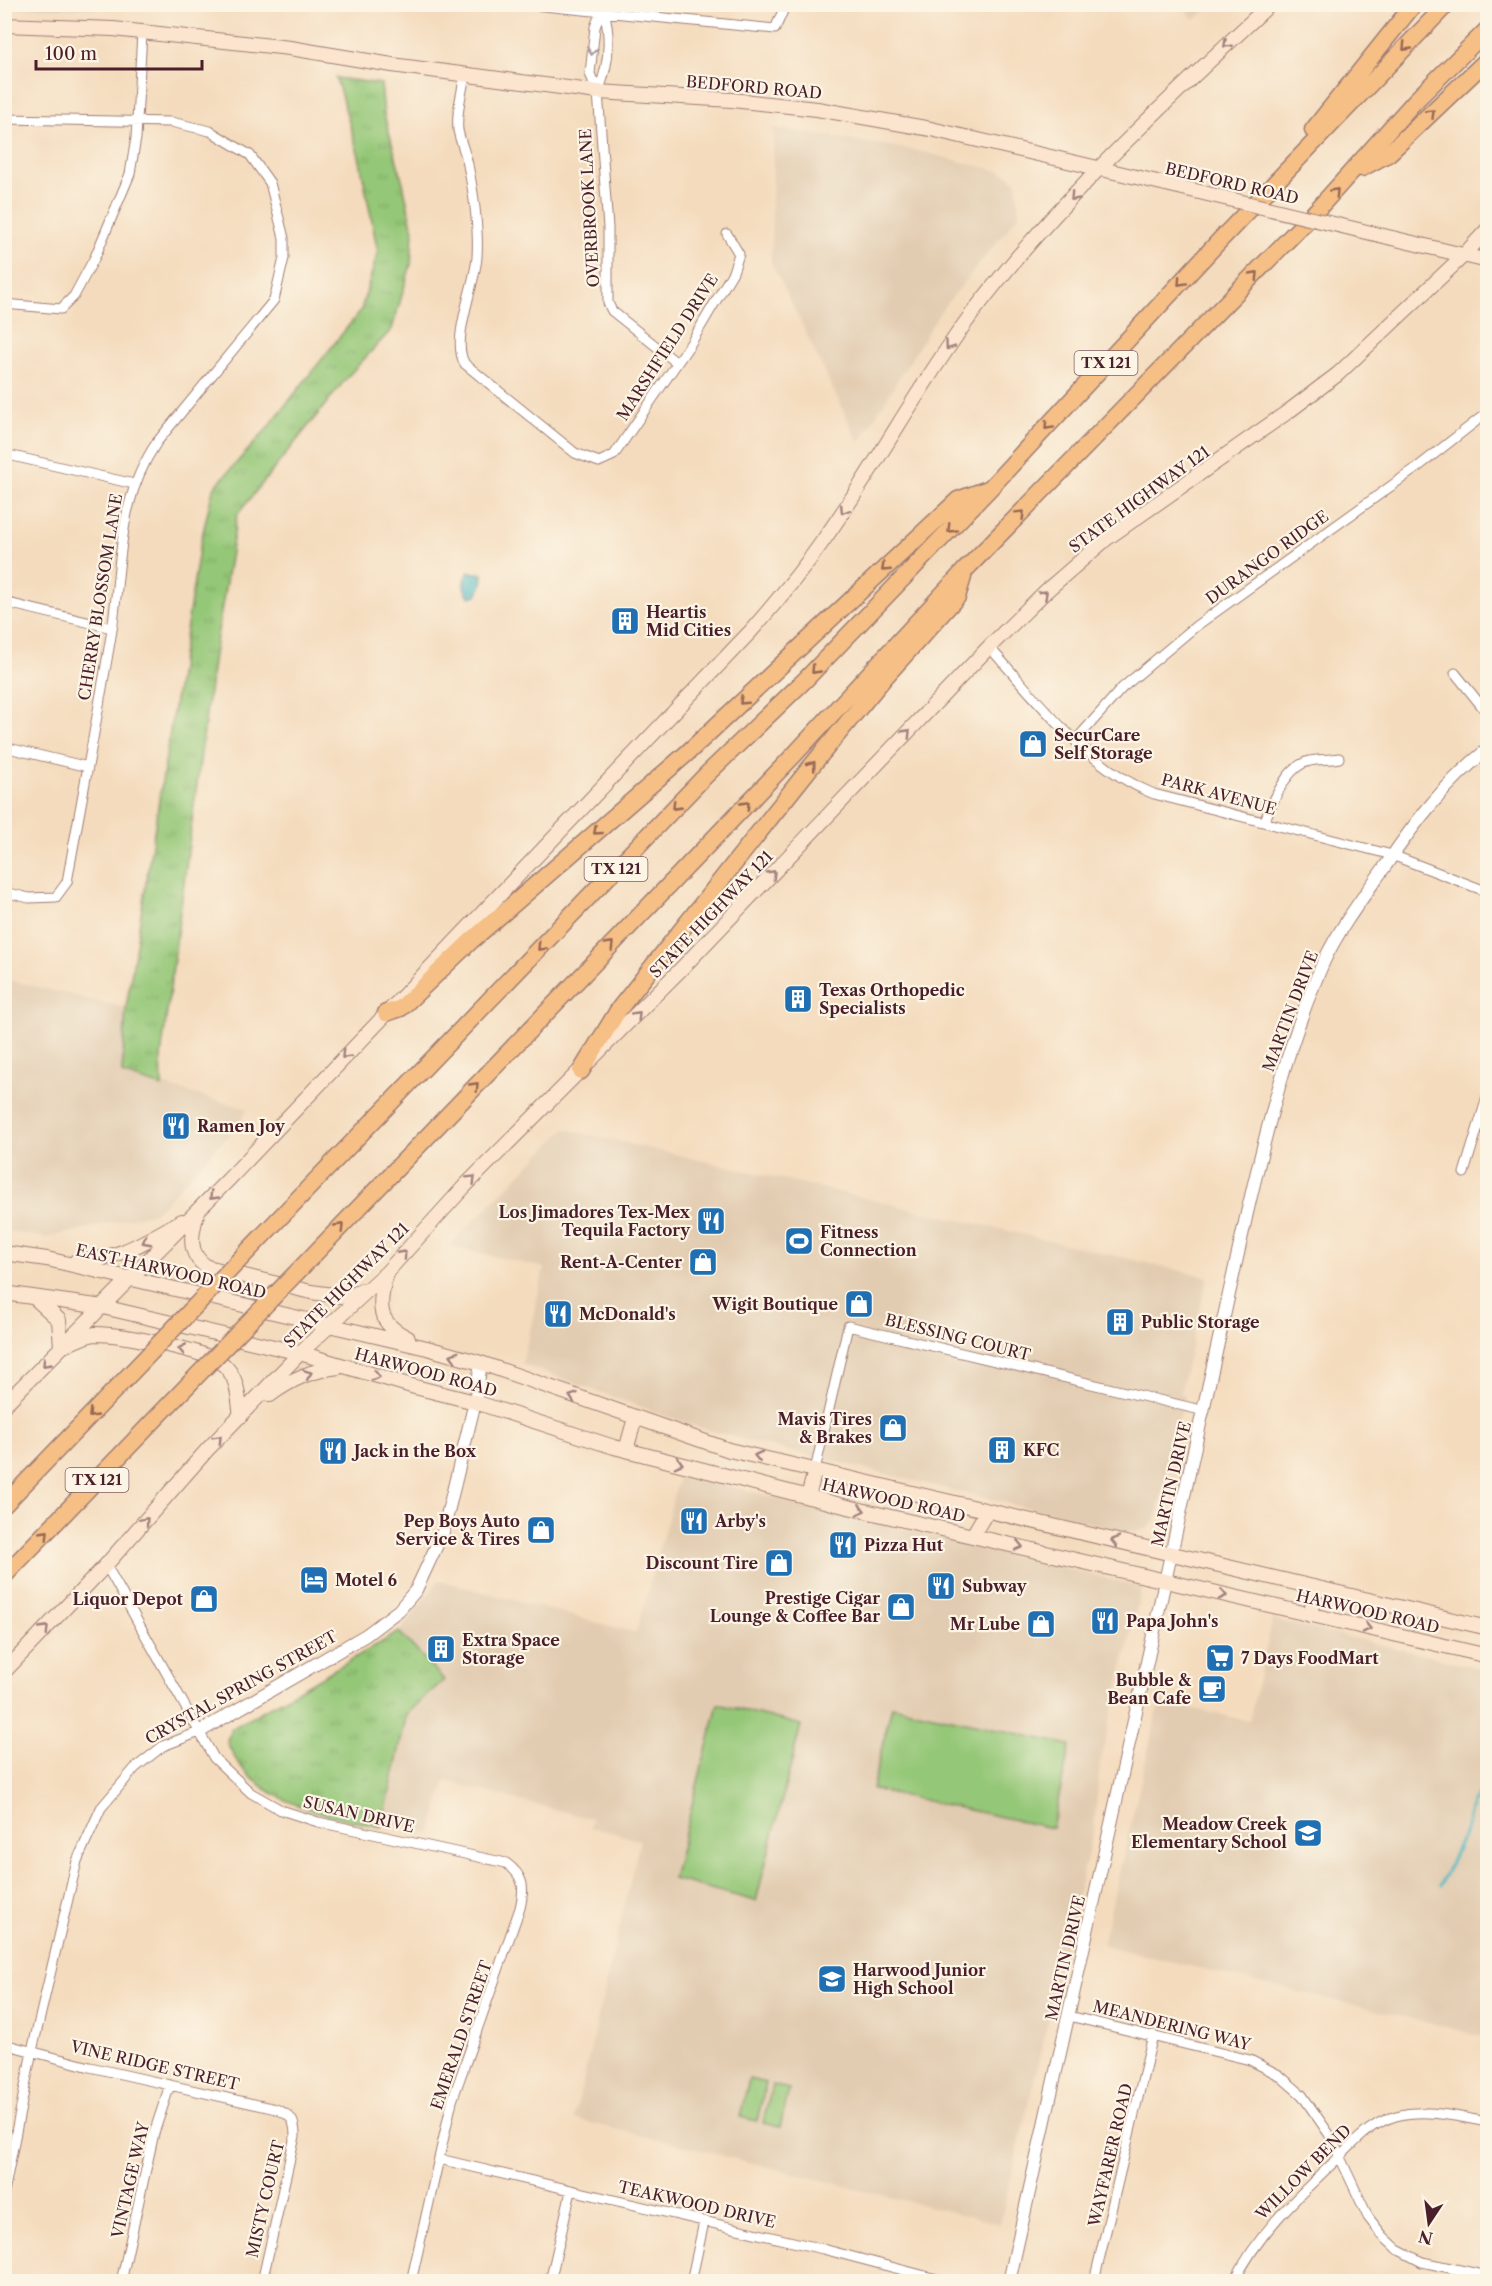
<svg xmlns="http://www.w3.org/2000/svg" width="1492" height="2286" font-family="'Libre Caslon Text',serif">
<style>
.built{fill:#e2ccb1}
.industrial{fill:#cbc2b8}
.grass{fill:url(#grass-tufts);stroke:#6f7351;stroke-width:1.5}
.pitch{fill:#94c777;stroke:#6f7351;stroke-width:1.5}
.water{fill:#48b7c1;stroke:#496b76;stroke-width:1.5}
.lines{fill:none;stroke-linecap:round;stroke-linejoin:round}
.stream{stroke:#48b7c1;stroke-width:3}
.minor-casing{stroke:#9f7d74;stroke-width:11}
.tertiary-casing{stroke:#9f7d74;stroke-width:14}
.secondary-casing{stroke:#9f7d74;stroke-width:16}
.motorway-casing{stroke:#9f7d74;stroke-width:19}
.minor{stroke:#fff;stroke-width:9}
.tertiary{stroke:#fff;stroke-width:12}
.secondary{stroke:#fbe5cf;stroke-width:14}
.motorway{stroke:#f5bf86;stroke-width:16}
.secondary-bridge-casing{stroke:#9f7d74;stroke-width:16;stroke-linecap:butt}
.motorway-bridge-casing{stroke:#9f7d74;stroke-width:19;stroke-linecap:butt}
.secondary-bridge{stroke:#fbe5cf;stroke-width:14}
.motorway-bridge{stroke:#f5bf86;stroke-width:16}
.oneway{stroke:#a2827d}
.oneway2{stroke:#976754}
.oneway3{stroke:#ae9aa0}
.labels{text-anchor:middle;stroke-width:4.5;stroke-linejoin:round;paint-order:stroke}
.shield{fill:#fcf5e5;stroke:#7f5f63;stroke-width:1.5}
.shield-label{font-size:15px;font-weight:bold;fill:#4a1f2b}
.street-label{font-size:16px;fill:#4a1f2b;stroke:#fcf5e5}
.poi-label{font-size:16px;font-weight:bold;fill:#4a1f2b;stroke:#fcf5e5;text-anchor:start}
</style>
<defs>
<pattern id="grass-tufts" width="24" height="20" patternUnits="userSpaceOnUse" patternTransform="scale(1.5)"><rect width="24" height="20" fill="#94c777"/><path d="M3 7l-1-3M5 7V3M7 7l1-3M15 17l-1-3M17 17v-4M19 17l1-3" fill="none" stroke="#81aa67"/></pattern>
</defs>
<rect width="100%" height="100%" fill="#fcf5e5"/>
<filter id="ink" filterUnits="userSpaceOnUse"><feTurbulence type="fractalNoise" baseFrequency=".0167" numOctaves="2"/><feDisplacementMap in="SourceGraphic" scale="12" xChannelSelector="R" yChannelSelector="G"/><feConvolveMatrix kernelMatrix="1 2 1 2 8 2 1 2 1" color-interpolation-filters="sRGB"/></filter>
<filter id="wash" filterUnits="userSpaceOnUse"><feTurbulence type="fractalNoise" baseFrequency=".008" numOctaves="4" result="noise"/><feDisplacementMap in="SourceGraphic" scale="24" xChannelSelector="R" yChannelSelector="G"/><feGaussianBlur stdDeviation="1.35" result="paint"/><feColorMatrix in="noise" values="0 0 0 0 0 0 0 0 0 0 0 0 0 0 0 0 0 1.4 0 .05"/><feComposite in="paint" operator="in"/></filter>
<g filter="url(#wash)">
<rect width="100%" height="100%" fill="#f4dbbd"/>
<path class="built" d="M1182,5H1212L1194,20Z
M774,128L915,150L1006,173L1016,182L1019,215L940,312L859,443L771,261Z
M4,979L126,1008L123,1074L248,1109L239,1124L156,1212L46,1238L5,1230Z
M565,1129L1208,1277L1180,1393L1185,1395L1156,1519L1147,1529L1126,1532L766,1445L696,1427L522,1364L544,1268L449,1246Z
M680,1474L1142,1587L1100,1762L1094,1827L1000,2224L574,2119L640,1840L590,1827L592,1819L445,1781L431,1833L383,1820L407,1713L443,1680L399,1632L439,1580L636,1633Z
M1273,1619L1487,1670V2037L1102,1945L1160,1701L1249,1721Z"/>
<path class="industrial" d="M12,5V4L122,5L121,8L11,7Z"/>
<path class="grass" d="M336,78L381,84L384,115L403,183L413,231L411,264L392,329L349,375L237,515L213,661L161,1057L162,1087L122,1074L126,1008L199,550L213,489L266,430L361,310L378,252L359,156Z
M399,1632L444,1680L407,1713L382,1827C327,1816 248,1802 227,1741L231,1729Z"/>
<path class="pitch" d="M718,1704L801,1725L756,1901L673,1879Z
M892,1706L1070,1745L1052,1828L872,1789Z
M749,2079L766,2083L757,2121L740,2117Z
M772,2085L789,2089L780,2127L763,2123Z"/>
<path class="water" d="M469,572L483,574L482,585L477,595L470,597C462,587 462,582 469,572Z"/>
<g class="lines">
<path class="stream" d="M1440,1885L1468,1825L1472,1804L1488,1783"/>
</g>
</g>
<g filter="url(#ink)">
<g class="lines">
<g class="minor-casing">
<path id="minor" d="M523,4L775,29L786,4
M604,4L595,27L590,74L598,92L608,228V303L612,311L677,363
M465,75C462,93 456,112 458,130C460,142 466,153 468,165C474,195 479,227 477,257C475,286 450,342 465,364L575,453L599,462L614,455L691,343L733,272L739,254L727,234
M598,92C609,66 611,38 604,11
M4,119L171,122L210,131L250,155L270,183L284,238V258L274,300L157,442C117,501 122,563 112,630C98,714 82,798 67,882L56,897L29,898L4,892
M4,304L61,309L74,296L95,257L130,174L136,138L142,33
M4,454L134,484
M4,602L112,628
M989,647C1038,700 1086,767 1154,794L1392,855L1488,892
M1455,673L1488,714
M1076,740L1122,688L1196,626L1419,466L1488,412
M4,747L88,767
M1264,822C1273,803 1286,765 1310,761C1319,759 1329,760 1339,758
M1464,1173L1488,1094
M815,1470L848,1326L1205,1411
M106,1565L214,1758L251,1793L281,1810L318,1822L506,1863C524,1876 525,1887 520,1908L452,2101L411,2282
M1069,2016L1250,2060L1279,2075L1302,2095L1329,2134L1368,2217L1383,2236L1397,2249L1422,2262L1488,2276
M4,2044L90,2067L276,2109C291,2115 295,2120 295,2136L262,2282
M439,2159L823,2249L948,2282
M4,2193L32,2051L77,1861L101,1808L135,1768L163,1746L199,1732
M121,2282L154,2133L170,2085
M550,2282L571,2191
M691,2282L704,2222
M1097,2282L1096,2273L1153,2035
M1234,2282C1258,2233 1295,2199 1334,2162C1354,2144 1368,2124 1396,2116C1426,2108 1458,2117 1488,2122"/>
</g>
<g class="tertiary-casing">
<path id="tertiary" d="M199,1732L366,1635L399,1610L416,1590L443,1532L475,1402L481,1363
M1009,2282L1247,1213C1267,1128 1288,1041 1324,961C1340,927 1364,896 1386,865C1415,822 1447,781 1488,749"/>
</g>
<g class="secondary-casing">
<path id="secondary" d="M4,25L113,29L290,48L392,65L598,92L732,100L817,109L931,129L1166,184
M1392,238L1488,261
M197,1214C191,1234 187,1254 207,1267L311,1292L348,1297L363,1290
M4,1253L47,1259L427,1348L481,1363L729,1450L1488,1628
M76,1261C116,1262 149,1239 182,1221
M386,1273C379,1306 375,1322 408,1338
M4,1293L103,1307L300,1353L415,1387L475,1402L614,1447L848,1507L1488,1656
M35,1298L59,1320L61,1347C71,1343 85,1335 95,1334C120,1334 207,1350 224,1365C239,1379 238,1398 241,1416
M270,1395C292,1379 312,1370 339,1367
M4,1405L228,1180L751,631C778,600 804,569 827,535C878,463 919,385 971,315C1057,201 1166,102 1270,4
M626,1450L635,1418
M808,1497L815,1470
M973,1535L987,1511
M1310,1615L1316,1588
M4,1672L106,1565L207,1450L300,1353L386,1273L464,1187L683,967L989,647L1046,591L1106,539L1289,411L1338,374L1464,255L1488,229"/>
</g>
<g class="motorway-casing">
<path id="motorway" d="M1313,130L1414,4
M1362,168L1388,154L1488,59
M386,1013L401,1008L472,940L685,755L958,500L988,489
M581,1071L619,1009L809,769L884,678L957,597L963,577
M244,1255L706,775L805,680L991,487L1221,239L1447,4
M300,1269L794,755L965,570L1317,210L1415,101L1488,29
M4,1505L132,1372
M4,1576L189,1384"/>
</g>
<use href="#minor" class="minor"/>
<use href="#tertiary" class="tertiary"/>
<use href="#secondary" class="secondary"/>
<use href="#motorway" class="motorway"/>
<g class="secondary-bridge-casing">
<path id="secondary-bridge" d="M1166,184L1392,238"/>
</g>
<g class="motorway-bridge-casing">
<path id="motorway-bridge" d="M132,1372L244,1255
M189,1384L300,1269"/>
</g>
<use href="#secondary-bridge" class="secondary-bridge"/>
<use href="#motorway-bridge" class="motorway-bridge"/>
</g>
<defs><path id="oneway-chevron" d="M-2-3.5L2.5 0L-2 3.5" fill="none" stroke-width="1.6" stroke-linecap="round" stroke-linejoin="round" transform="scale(1.5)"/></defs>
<g class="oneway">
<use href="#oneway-chevron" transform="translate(1227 44) rotate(137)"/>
<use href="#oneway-chevron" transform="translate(1074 197) rotate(133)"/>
<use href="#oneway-chevron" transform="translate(949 346) rotate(125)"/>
<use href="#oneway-chevron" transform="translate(844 510) rotate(122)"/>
<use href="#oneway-chevron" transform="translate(1044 594) rotate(-43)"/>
<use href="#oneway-chevron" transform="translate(907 733) rotate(-46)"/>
<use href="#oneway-chevron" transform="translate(772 874) rotate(-46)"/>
<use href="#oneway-chevron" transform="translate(637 1015) rotate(-46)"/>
<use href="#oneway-chevron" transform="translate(345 1055) rotate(134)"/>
<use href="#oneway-chevron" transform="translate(472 1179) rotate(-45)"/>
<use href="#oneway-chevron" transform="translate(213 1196) rotate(134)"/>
<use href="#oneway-chevron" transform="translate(146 1241) rotate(152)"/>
<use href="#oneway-chevron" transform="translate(403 1254) rotate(-48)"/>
<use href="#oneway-chevron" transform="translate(182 1349) rotate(-169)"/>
<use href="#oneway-chevron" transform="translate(454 1356) rotate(-164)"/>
<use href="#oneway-chevron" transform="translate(46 1363) rotate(134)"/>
<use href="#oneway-chevron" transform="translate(308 1374) rotate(-20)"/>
<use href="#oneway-chevron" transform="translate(376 1376) rotate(16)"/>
<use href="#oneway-chevron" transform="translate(573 1397) rotate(-161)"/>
<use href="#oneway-chevron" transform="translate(218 1439) rotate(-45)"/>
<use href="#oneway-chevron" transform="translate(758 1456) rotate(-167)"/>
<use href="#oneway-chevron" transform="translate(679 1463) rotate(15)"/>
<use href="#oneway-chevron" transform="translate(861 1510) rotate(12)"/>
<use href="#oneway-chevron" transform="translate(145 1521) rotate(-49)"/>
<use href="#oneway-chevron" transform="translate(1115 1541) rotate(-167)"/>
<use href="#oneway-chevron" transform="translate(1019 1546) rotate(13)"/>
<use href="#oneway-chevron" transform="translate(1223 1595) rotate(13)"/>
<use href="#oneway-chevron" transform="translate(1367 1628) rotate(13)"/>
<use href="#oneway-chevron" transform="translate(45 1629) rotate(-46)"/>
</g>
<g class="oneway2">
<use href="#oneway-chevron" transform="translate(1406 47) rotate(134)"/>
<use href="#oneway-chevron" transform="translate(1431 113) rotate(-44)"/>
<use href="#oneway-chevron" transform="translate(1335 192) rotate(-47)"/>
<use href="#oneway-chevron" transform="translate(1255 275) rotate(-46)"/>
<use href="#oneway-chevron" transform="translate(1181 282) rotate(133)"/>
<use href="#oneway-chevron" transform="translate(1048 426) rotate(133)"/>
<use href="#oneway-chevron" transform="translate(1021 514) rotate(-45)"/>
<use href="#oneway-chevron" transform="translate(951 529) rotate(134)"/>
<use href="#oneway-chevron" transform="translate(885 568) rotate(137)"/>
<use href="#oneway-chevron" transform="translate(815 670) rotate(134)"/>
<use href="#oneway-chevron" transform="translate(743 701) rotate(137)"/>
<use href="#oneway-chevron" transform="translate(812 765) rotate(-51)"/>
<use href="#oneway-chevron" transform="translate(746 805) rotate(-46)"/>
<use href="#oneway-chevron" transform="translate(676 806) rotate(134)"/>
<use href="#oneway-chevron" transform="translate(597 831) rotate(139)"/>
<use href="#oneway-chevron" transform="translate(610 945) rotate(-46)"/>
<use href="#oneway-chevron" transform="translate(541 947) rotate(134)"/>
<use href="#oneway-chevron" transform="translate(475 1086) rotate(-46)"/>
<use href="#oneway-chevron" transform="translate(340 1227) rotate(-46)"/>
<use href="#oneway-chevron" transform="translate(92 1414) rotate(134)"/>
<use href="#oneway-chevron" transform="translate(45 1534) rotate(-46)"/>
</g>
<use class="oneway3" href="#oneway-chevron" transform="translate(592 51) rotate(97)"/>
</g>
<defs>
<g id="building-square" transform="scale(1.5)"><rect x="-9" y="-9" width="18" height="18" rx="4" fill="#1f6fb2" stroke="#fcf5e5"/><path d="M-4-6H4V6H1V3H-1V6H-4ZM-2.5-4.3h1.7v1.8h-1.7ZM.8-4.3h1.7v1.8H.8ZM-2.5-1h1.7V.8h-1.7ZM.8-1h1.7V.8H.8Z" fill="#fff"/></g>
<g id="shop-square" transform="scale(1.5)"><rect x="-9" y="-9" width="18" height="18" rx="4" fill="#1f6fb2" stroke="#fcf5e5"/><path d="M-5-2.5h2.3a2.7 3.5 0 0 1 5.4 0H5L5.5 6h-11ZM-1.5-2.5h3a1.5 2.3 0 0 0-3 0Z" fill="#fff"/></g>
<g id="restaurant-square" transform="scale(1.5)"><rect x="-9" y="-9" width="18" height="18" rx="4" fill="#1f6fb2" stroke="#fcf5e5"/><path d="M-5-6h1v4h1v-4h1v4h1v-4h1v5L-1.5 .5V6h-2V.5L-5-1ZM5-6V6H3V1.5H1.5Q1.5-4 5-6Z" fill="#fff"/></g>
<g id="stadium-square" transform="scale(1.5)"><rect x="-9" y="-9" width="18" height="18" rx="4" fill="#1f6fb2" stroke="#fcf5e5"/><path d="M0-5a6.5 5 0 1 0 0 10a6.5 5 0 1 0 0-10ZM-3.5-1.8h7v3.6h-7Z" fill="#fff"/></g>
<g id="hotel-square" transform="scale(1.5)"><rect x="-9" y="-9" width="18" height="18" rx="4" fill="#1f6fb2" stroke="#fcf5e5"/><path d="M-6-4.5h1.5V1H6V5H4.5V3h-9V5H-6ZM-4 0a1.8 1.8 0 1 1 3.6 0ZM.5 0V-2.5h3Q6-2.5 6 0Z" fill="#fff"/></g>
<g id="supermarket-square" transform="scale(1.5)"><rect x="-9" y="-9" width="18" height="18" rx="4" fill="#1f6fb2" stroke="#fcf5e5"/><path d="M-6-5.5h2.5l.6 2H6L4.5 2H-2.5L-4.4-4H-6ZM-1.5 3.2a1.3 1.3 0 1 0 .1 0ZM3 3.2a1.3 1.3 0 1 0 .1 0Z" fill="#fff"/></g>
<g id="cafe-square" transform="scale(1.5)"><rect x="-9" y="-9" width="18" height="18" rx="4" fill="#1f6fb2" stroke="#fcf5e5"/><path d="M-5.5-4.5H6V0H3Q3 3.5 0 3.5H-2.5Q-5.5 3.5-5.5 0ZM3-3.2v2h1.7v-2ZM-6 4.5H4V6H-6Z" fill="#fff"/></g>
<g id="school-square" transform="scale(1.5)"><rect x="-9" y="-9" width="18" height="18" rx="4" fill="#1f6fb2" stroke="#fcf5e5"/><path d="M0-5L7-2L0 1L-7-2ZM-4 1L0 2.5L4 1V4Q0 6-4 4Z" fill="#fff"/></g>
</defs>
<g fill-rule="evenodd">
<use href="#building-square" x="625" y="621"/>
<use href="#shop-square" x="1033" y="744"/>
<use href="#building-square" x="798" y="999"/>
<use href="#restaurant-square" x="176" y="1126"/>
<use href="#restaurant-square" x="711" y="1221"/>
<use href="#stadium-square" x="799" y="1241"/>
<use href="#shop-square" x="703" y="1262"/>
<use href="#shop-square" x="859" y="1304"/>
<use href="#restaurant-square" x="558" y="1314"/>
<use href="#building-square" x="1120" y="1322"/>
<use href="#shop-square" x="893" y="1428"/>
<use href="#building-square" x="1002" y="1450"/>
<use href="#restaurant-square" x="333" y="1451"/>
<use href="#restaurant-square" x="694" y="1521"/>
<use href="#shop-square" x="541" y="1530"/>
<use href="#restaurant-square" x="843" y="1545"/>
<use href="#shop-square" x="779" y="1563"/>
<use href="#hotel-square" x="314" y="1580"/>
<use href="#restaurant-square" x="941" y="1586"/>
<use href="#shop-square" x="204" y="1599"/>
<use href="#shop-square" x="901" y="1607"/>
<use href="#restaurant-square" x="1105" y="1621"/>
<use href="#shop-square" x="1041" y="1624"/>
<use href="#building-square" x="441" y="1649"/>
<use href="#supermarket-square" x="1220" y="1658"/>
<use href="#cafe-square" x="1212" y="1689"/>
<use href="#school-square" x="1308" y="1833"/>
<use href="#school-square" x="832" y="1979"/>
</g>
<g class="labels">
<g class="shield">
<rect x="1074.5" y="351" width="63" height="24" rx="4.5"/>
<rect x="584.5" y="857" width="63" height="24" rx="4.5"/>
<rect x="65.5" y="1468" width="63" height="24" rx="4.5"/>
</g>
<g class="shield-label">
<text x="1106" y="368">TX 121</text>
<text x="616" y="874">TX 121</text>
<text x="97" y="1485">TX 121</text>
</g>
<g class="street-label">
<text transform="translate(754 87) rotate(5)" y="6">BEDFORD ROAD</text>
<text transform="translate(1232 183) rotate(13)" y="6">BEDFORD ROAD</text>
<text transform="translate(589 208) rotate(-93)" y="6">OVERBROOK LANE</text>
<text transform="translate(667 347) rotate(-57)" y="6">MARSHFIELD DRIVE</text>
<text transform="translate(1139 499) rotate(-36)" y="6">STATE HIGHWAY 121</text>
<text transform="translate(1267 557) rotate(-36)" y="6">DURANGO RIDGE</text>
<text transform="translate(100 597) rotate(-81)" y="6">CHERRY BLOSSOM LANE</text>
<text transform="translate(1219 794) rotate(15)" y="6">PARK AVENUE</text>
<text transform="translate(711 914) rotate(-46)" y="6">STATE HIGHWAY 121</text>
<text transform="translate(1290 1011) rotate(-69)" y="6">MARTIN DRIVE</text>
<text transform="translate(171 1271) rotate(13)" y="6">EAST HARWOOD ROAD</text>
<text transform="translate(346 1285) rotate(-45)" y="6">STATE HIGHWAY 121</text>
<text transform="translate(958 1337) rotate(14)" y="6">BLESSING COURT</text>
<text transform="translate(426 1372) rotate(15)" y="6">HARWOOD ROAD</text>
<text transform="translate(1171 1484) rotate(-77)" y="6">MARTIN DRIVE</text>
<text transform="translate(894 1500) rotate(13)" y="6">HARWOOD ROAD</text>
<text transform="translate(1368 1611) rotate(13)" y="6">HARWOOD ROAD</text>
<text transform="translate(241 1687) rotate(-29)" y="6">CRYSTAL SPRING STREET</text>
<text transform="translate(359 1814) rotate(13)" y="6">SUSAN DRIVE</text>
<text transform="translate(1065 1958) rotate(-77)" y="6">MARTIN DRIVE</text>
<text transform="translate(1172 2025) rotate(14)" y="6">MEANDERING WAY</text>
<text transform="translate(461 2035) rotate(-71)" y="6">EMERALD STREET</text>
<text transform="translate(155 2065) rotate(13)" y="6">VINE RIDGE STREET</text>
<text transform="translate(1110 2155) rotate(-77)" y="6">WAYFARER ROAD</text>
<text transform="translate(1303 2172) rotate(-45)" y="6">WILLOW BEND</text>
<text transform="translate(130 2180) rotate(-77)" y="6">VINTAGE WAY</text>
<text transform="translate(265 2199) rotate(-77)" y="6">MISTY COURT</text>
<text transform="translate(697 2204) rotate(13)" y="6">TEAKWOOD DRIVE</text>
</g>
<g class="poi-label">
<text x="646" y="618">Heartis<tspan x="646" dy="18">Mid Cities</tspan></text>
<text x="1054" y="741">SecurCare<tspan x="1054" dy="18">Self Storage</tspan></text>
<text x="819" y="996">Texas Orthopedic<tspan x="819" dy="18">Specialists</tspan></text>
<text x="197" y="1132">Ramen Joy</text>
<text x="690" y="1218" text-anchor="end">Los Jimadores Tex-Mex<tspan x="690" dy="18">Tequila Factory</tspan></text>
<text x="820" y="1238">Fitness<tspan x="820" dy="18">Connection</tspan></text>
<text x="682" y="1268" text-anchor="end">Rent-A-Center</text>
<text x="838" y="1310" text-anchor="end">Wigit Boutique</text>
<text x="579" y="1320">McDonald's</text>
<text x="1141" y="1328">Public Storage</text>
<text x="872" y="1425" text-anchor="end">Mavis Tires<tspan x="872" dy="18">&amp; Brakes</tspan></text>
<text x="1023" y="1456">KFC</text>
<text x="354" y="1457">Jack in the Box</text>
<text x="520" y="1527" text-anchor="end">Pep Boys Auto<tspan x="520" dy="18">Service &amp; Tires</tspan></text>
<text x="715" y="1527">Arby's</text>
<text x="864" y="1551">Pizza Hut</text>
<text x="758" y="1569" text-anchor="end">Discount Tire</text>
<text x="335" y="1586">Motel 6</text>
<text x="962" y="1592">Subway</text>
<text x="880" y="1604" text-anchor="end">Prestige Cigar<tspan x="880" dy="18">Lounge &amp; Coffee Bar</tspan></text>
<text x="183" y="1605" text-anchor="end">Liquor Depot</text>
<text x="1126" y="1627">Papa John's</text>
<text x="1020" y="1630" text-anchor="end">Mr Lube</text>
<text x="462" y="1646">Extra Space<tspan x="462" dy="18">Storage</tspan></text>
<text x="1241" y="1664">7 Days FoodMart</text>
<text x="1191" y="1686" text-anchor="end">Bubble &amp;<tspan x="1191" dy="18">Bean Cafe</tspan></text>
<text x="1287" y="1830" text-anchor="end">Meadow Creek<tspan x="1287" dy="18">Elementary School</tspan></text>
<text x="853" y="1976">Harwood Junior<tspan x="853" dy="18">High School</tspan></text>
</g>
</g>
<rect width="1492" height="2286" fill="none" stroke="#fcf5e5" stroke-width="24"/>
<g transform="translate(1429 2223) rotate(193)" stroke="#fcf5e5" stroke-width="4.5" paint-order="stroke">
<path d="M0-4.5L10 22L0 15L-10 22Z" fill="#4a1f2b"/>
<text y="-9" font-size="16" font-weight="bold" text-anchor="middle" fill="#4a1f2b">N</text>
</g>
<path d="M36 60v9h166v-9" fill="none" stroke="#4a1f2b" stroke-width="3"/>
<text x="45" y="60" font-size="18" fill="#4a1f2b" stroke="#fcf5e5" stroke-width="4.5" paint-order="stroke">100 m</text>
</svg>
